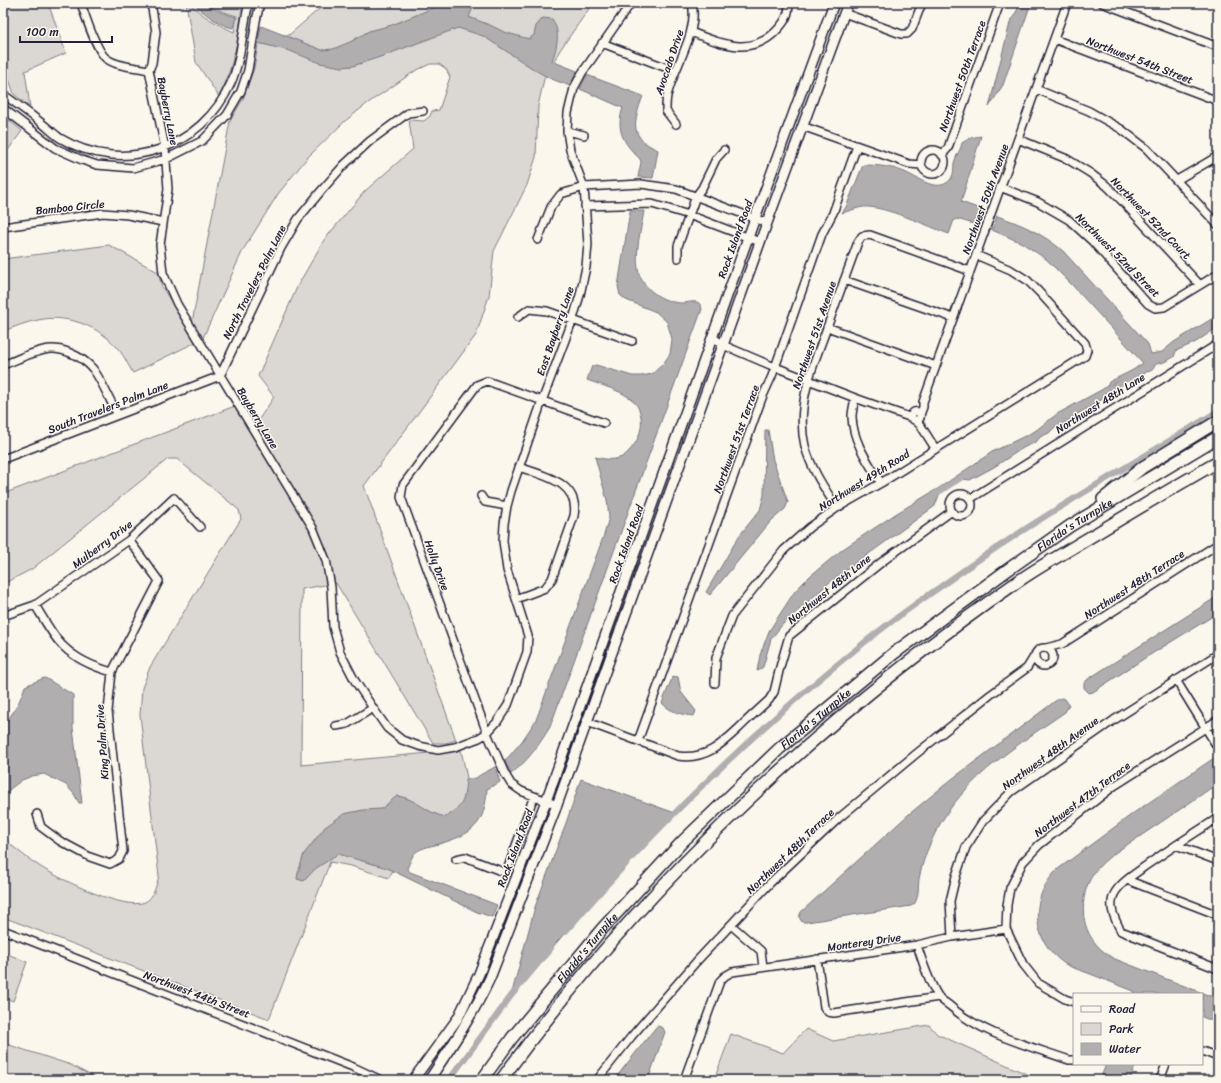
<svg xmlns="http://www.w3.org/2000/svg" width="1221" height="1083" font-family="Sriracha,sans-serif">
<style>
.green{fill:#dbd8d3;stroke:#7e7d87}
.water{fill:#b1aeb0;stroke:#787681}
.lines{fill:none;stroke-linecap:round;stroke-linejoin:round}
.canal{stroke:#b1aeb0;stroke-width:6}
.minor-casing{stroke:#22223b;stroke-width:10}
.major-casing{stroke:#22223b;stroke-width:12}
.highway-casing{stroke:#22223b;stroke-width:14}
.minor{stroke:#fbf7ec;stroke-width:7}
.major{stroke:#fbf7ec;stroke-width:9}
.highway{stroke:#fbf7ec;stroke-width:11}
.labels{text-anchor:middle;stroke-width:3;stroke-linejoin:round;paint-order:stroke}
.street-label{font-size:11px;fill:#22223b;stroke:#fbf7ec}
</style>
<rect width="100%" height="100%" fill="#fbf7ec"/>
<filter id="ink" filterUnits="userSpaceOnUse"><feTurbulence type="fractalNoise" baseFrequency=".025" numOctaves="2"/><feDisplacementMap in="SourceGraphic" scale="8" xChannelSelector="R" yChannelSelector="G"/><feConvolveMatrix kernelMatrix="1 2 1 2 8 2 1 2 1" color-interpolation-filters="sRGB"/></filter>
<g filter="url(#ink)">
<path class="green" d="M3,3H48L66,53L25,71L30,107L14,94L3,61Z
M186,3H190C202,17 218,24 234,32L237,16L221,11L210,3H242C240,36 233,68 219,97L196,62Z
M326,3H593L560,50L544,79L538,106L536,157L527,185L494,251L489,296L476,335L364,486L456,740L446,743H433L336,583L302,589L301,765L461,750L473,806L400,856L389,878L351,866L330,862L269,1019L3,917V837C13,848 31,861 44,869C63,880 124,911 145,902C154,898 156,885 159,876L140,715L142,688L150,667L241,519L239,510L177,459H168L32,569L3,584V494L235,406L248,427L259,419L274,397L258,376L298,285L324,240L365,191L413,149L409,120L424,121L430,116L432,111L439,110L450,77L446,69L439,64H430L415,71L368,103L345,121L307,158L278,194L243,250L202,340L192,323L230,121L243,99L254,68L260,34L289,35Z
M9,120L22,131L3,157V125Z
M109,245L158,272L162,287L196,342L133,373C130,368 127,362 124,357C107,329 70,313 38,320C26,322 15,327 3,331V259Z
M3,952L27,962L13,1001L3,997Z
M929,1025L937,1034L1040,1080H714L731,1034L783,1053L806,1029L833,1041Z
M3,1043L71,1065L99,1080H3Z"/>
<path class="water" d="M194,3H207C215,11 226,14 236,17L233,28C221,26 201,12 194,3Z
M445,3H475L469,17L492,26L504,32L529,39L534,35L536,26L543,18L552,19C561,32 557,47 552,61L577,71L570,86L549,78L535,70L483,36L458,28L383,56L353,66L342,67L320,63L290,51L258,43L261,26L322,50L333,49L350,42L369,31L392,25Z
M1021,3H1031L1003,85L989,107L1010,23Z
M587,75L643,96C633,123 629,137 658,150L653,178L638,177L641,162L640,159C624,144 615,130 623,108L580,89Z
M981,136L961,202L983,210L977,225L957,219L954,220L949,234C930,227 883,205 863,207C857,208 849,211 842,213L846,207L863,165C874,165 888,166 899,170C914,174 936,195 950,180C955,173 953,169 954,163C956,155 961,150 962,143L970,138Z
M630,211H644C641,229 635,252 638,269C641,288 663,303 682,303C686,303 692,301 697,302C700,303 701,306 702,309L550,727C539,745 528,761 511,774L505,761L522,741L536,720L604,535L609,517L607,500L595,457C603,459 613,461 622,457C624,456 627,453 629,451C641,439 646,419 636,404C628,392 600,385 587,380L592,366L596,365L632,376H641L652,374L663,364L670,354L672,339L667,322L656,312L626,300L620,295L618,286Z
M997,216C1022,224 1043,234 1063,251L1148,344L1151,354L1162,352L1174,342L1218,315V327L1196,342L1176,351L1174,357L1162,363L1160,362L1155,365C1153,370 1152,371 1146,372L1139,379L1128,376L1111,385L1113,391L1112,393L1108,394L1103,399L1076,415L1062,425L1056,426L1049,433L1040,437L1037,441L1023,448L994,467L970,480L963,479L957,483L955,479L941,489L942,492L939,495L935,506L830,582L782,625L771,639L763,667L757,671L760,655L769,631L795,591L810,576L843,549L897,513L939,488L992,452L1035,431L1057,414L1103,389L1108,385L1109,382L1133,370L1143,363L1073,286L1046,259L1022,243L992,230Z
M765,430H768L773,460L788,502L785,509L771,521L710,595L706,592L739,536L760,510L764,495Z
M1218,597V613L1145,658L1093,692L1089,693L1084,688V683L1088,679L1215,598Z
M673,676L678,677L681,692L696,711L694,716C682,715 670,712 662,703Z
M44,678L47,679L73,695V728L82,803H79L74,794L66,785L44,774L32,776L22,780L10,789L3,800V726C13,714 20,702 25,686Z
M1062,698L1065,699L1069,705L1065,712C1013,748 955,784 930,844C925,855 921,868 919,879C918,887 919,896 915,903L911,906L807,922H802L799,917L801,912L908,815L952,779L1058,699Z
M1214,758L1218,764V783C1193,801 1167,818 1142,835C1126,846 1105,857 1094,873C1084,887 1081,906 1085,923C1089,939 1101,952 1115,959L1218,999V1023L1202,1017V994H1133L1134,991C1118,985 1103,979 1088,973C1080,970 1072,968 1065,964C1030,940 1029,897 1058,869L1135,812Z
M495,767L500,782L487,789C485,825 473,834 439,844C432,846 423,847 416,852C412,855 410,863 407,868L410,872L497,905L492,917L477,912L387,868L338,854L315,869L304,881L297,879L298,873L304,854L325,827L344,814L363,810L381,809L397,796C416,798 427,814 446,817C465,805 464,800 466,779L476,778L480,775Z
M581,779L675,813L599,893L511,996L535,907L566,823Z
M658,1026L663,1028L665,1032L648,1080H614L656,1027Z
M1106,1064H1136L1130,1080H1100Z"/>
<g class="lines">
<path class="canal" d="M1106,392L1137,373
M934,495L962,477
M565,932C653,830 750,734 855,650C882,628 911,607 940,587C1029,522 1125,469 1218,411
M449,1080L511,996L551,948"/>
<g class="minor-casing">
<path id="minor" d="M81,3C85,15 97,53 107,59C118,67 136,67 149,70
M151,3L156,32L152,63L149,70L165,148L168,189L160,245L163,273L177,304L313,528L326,560L331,587L333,627L340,652L355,681L373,708L387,728L402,740L419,746L438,750L455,747L479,738L487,733L497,722L508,705L527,652L528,636L507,570L503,541L504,524L507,506L511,491L542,401L573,319L580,295L586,267L588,244L584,187L570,150L567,131L568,113L574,88L582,73L631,3
M1102,3L1218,47
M844,13L901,34H907L912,29L922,3
M691,32C722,44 753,58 779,28C786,20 789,14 789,3
M1054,39L1218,101
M602,43L675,71
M1036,89L1089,111L1121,129L1147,149L1218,225
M3,96L7,97C18,105 29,113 39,121C46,126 53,133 60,138C123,176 202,149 231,83C242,58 242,29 249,3
M3,108L55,148L82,160L97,165L133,168L166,159L202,141L227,115L241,91L248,70L256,21L260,3
M676,124L666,111C666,106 666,101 667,96C674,67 699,32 692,3
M802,126L909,164L921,165
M567,131L584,135
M1018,139L1067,159L1090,173L1107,186L1124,203L1200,285
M921 162a12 12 0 1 1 24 0a12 12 0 1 1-24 0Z
M942,155L948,148L950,142L1000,3
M1177,180L1218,156
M1000,187L1038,202L1069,220L1092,241L1148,304L1155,308L1164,307L1218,274
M585,206L652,204L689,215L760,242
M3,227L103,213L128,215L163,222
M538,240L551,207L561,194L584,187L641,184L676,189L767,223
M678,258V246L696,196L702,188L716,159L724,150
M844,280L953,318
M518,317L529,309L547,311L632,341
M827,327L936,366
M713,337L723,345L770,365L855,398L912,418
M3,365C16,360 30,353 44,350C61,346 82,356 93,369C101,379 111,403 118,415
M855,398C854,404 852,411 852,417C853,442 868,462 881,483
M911.5 416a4.5 4.5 0 1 1 9 0a4.5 4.5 0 1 1-9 0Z
M920,415L923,407V402L936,366L1067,3
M915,420L921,426L935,448
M3,459L220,376L281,248L298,219L321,191L344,165L370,141L408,113L423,111
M950 505a11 11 0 1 1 22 0a11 11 0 1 1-22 0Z
M481,496L485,502L507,506
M970,499L1218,344
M837,508C825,489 811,469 805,446C795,404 814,364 828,325C838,297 848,269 858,242L862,236L870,235L970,271
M516,599L545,588L552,579L574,516C580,482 544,476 519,467
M35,605C42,616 54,638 63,646C77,660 94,667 112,672
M3,616L35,605L129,540L174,498L200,527
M1035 657a9 9 0 1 1 18 0a9 9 0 1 1-18 0Z
M1046,648L1062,644L1218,544
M1176,680L1218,748
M715,683L716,658L732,616L784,550L810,527L837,508L881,483L1085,356L1087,350L1085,343L1039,292L1027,280L1011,270L976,255
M587,722L678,756C705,760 721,745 739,728C749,718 759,709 769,700L774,692L780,667L789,636L883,561L952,511
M336,726L347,724L373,708
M638,741L762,398L772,376L822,234L833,213L857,146
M557,805L521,791L511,784L505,774L487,733L401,497L403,485L477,385L487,381L604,423
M37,814L41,827L60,841L90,857L110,864L119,859L123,851L108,711L112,672L159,581L129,540
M1218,818C1193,834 1168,850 1144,867C1135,874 1122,881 1116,891C1107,904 1114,918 1121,931L1218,969
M1176,845L1218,861
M456,859L465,857L506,873L534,796
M1127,880L1218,915
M731,925L761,951L763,967
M3,930L353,1067L381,1080
M952,937L950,901L956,876L966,847L983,821L1011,792L1114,720L1218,654
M917,945C923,963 928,980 938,996C941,1000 946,1003 950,1006C981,1034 1030,1046 1069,1060H1074
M817,959L824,1007L828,1012L834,1013L939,997
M1074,1002L1065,999L1038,983L1023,964L1006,929L1007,905L1010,888L1023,862L1039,845L1114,786L1218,720
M1202,1051L1218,1057
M597,1080L631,1037L696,962L770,883L839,818L916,754L990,695L1027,668L1035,655
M684,1080L720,981L725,976L732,972L917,945L952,937L1006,929
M1160,1080L1166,1064"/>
</g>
<g class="major-casing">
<path id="major" d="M413,1080L458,1018L479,974L546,801L755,218L834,3
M429,1080C451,1047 473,1015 490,978L557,805L767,223L848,3"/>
</g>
<g class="highway-casing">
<g id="highway">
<path d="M1103,499L1143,467L1218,421"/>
<path id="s1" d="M482,1080L512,1038L602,929L682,842L780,748L893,654L1006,571L1070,526L1218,437"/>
<path d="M501,1080C643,885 822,717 1020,580C1040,566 1061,555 1082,542C1127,515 1172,488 1218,462"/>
</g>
</g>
<use href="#minor" class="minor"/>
<use href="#major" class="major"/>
<use href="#highway" class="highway"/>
</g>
</g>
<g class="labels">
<g class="street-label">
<text transform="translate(1140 60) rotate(21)" y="4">Northwest 54th Street</text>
<text transform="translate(669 62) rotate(-71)" y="4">Avocado Drive</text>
<text transform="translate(962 76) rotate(-70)" y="4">Northwest 50th Terrace</text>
<text transform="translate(168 111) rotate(79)" y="4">Bayberry Lane</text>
<text transform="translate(985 199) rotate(-70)" y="4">Northwest 50th Avenue</text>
<text transform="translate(70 207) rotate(-6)" y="4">Bamboo Circle</text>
<text transform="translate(1151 218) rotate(46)" y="4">Northwest 52nd Court</text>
<text transform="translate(735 239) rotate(-70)" y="4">Rock Island Road</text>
<text transform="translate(1118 255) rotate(45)" y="4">Northwest 52nd Street</text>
<text transform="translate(254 282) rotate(-63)" y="4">North Travelers Palm Lane</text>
<text transform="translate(555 331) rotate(-71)" y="4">East Bayberry Lane</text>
<text transform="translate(814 335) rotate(-71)" y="4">Northwest 51st Avenue</text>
<text transform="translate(1100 403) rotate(-32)" y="4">Northwest 48th Lane</text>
<text transform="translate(108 407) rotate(-21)" y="4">South Travelers Palm Lane</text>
<text transform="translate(258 418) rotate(59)" y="4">Bayberry Lane</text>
<text transform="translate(736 439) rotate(-70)" y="4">Northwest 51st Terrace</text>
<text transform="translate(864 480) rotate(-32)" y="4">Northwest 49th Road</text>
<text dy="4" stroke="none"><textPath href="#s1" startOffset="817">Florida's Turnpike</textPath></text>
<text transform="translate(102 544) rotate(-37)" y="4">Mulberry Drive</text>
<text transform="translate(626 544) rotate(-70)" y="4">Rock Island Road</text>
<text transform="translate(437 565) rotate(70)" y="4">Holly Drive</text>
<text transform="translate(1134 584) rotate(-33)" y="4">Northwest 48th Terrace</text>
<text transform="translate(829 589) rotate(-39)" y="4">Northwest 48th Lane</text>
<text dy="4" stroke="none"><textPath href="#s1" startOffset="493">Florida's Turnpike</textPath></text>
<text transform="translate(102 742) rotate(-94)" y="4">King Palm Drive</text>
<text transform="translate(1050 753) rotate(-36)" y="4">Northwest 48th Avenue</text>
<text transform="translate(1082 799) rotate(-37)" y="4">Northwest 47th Terrace</text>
<text transform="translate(515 848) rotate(-69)" y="4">Rock Island Road</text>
<text transform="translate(790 851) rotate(-44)" y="4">Northwest 48th Terrace</text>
<text transform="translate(864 942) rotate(-8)" y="4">Monterey Drive</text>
<text dy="4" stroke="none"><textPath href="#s1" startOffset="169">Florida's Turnpike</textPath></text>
<text transform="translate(197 994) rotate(21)" y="4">Northwest 44th Street</text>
</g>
</g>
<rect width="1221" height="1083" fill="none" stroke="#fbf7ec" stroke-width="16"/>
<rect x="8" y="8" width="1205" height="1067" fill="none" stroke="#22223b" stroke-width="1.5" filter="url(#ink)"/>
<rect x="1073" y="993" width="130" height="72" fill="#fbf7ec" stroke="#a4a2a5"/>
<rect x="1081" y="1006" width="20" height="6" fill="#fbf7ec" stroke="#a4a2a5"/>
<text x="1109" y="1013" font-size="12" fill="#22223b">Road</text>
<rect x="1081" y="1023" width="20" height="12" fill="#dbd8d3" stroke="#a4a2a5"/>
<text x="1109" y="1033" font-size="12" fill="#22223b">Park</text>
<rect x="1081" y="1043" width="20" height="12" fill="#b1aeb0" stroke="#a4a2a5"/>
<text x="1109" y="1053" font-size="12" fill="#22223b">Water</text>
<path d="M20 36v6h92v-6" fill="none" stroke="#22223b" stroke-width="2"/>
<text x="26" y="36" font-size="12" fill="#22223b" stroke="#fbf7ec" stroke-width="3" paint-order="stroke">100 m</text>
</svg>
